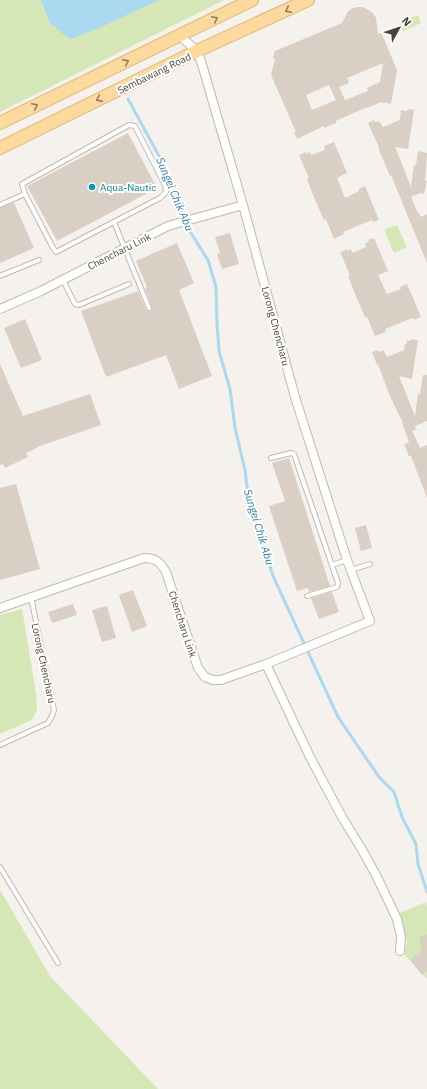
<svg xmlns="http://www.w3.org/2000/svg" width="427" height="1089" font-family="'IBM Plex Sans',sans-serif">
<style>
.green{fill:#d5e7b6}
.water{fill:#abd9ef}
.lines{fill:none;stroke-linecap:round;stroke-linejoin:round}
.stream{stroke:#abd9ef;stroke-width:3}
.building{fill:#dacfc4;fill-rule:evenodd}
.lane-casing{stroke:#c1b8ae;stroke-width:6}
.street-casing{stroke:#c1b8ae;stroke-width:10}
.primary-casing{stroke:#e0b56e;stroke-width:14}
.lane{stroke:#fff;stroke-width:4}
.street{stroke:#fff;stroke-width:8}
.primary{stroke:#fbd99f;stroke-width:12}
.oneway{stroke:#917e62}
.culture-dot{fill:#0f9aa8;stroke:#fff;stroke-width:1.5}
.labels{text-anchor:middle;stroke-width:4;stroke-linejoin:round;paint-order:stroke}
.street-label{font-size:10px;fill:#4a4239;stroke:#fff}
.culture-label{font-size:10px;fill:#0d838f;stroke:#fff;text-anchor:start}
.water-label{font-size:11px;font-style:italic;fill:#317ca3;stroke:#fff}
</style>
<rect width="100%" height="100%" fill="#f5f1ec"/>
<path class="green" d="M0,0H224L0,112Z
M418,15L421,23L403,31L400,23Z
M397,225L407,247L394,253L385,232L386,229Z
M22,609L36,693L37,709L32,720L0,734V615Z
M0,890L50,976L158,1089H0Z
M426,902L427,907V979L405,955L407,940L400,913Z"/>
<path class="water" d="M41,0H159L99,28L70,39L50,23Z"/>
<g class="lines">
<path class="stream" d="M128,99L165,167L189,230L208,260L216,287L217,323L219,351L230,389L235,428L245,470L249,503L273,576L338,717L379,777L394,792L402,817L416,844L418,864L427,892"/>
</g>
<path class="building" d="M357,7H363L373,13L376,18L378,33L381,32L397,70L391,104L381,102L367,108V107L336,121V123L324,128V126L297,139L294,133L296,132L271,75L275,59L273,58L275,51L342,23L347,13L351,9ZM383,63L380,82L367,88L368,91L345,100L339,87L349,83L347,78ZM329,85L336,100L312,110L306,95Z
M408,109L414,110L408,149L395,147L411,187L414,165H416L418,151L427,153L425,180L427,181L424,194L420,193L411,197L418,213H419L421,217L427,214V263L391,175L390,176L378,148L379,147L368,123L374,120L375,122L379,121L383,127L400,120L401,110L407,111Z
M128,133L157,188L57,241L27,186Z
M334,142L347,173L337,178L345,198L359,191V189L365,186L379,220L373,222L372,220L343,232L344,234L334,239L326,219L324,220L313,195L307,179L309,178L299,155L306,152V154L310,152L311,155L325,150L324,146Z
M14,203L34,248L0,263V208Z
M230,233L239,264L222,269L217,254L220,253L215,237Z
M374,238L388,271L378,275L387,294L401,289L400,287L407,284L421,317L414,320L413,318L405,321L385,329L386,332L375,336L367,317H365L358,301L348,276L350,275L340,252L347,249L348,251L351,249L352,253L366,247L365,243L369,242L368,240Z
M177,243L194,283L179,290L212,376L179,389L166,355L106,377L81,311L138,291L146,310L148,311H151L152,307L145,288L147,287L136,261Z
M25,319L42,360L21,368L4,328Z
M411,339L418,340L412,379L399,376L415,416L418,394L420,395L423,375H427V421L415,426L416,429L412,431L420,448L427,445V498L411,456H409L404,444L409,442L402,423H403L389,394L378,364L377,365L372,352L378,350L379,352L383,350L387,357L404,350L405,343L407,344V340L411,341Z
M0,364L23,416L90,394L101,425L37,447V448L26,453L28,457L5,468L3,464L0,465Z
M289,458L330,586L309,592L308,588L297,591L269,506L285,501L272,463Z
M16,484L40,569L0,580V488Z
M366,525L372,548L361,551L355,528Z
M133,590L147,626L132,632L119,595Z
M332,592L339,612L319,619L311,598Z
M73,604L77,615L52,623L48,612Z
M107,606L116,638L102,642L92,610Z
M427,935V971L422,975L410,960L422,950L419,937Z"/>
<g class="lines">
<g class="lane-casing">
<path id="lane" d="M129,125L135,126L137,130L165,185L166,192L160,198L56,252L53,248L25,194L22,184Z
M0,205L25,194
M114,222L149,308
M0,276L39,260
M63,280L75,304L79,305L129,284
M271,458L291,453L294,454L338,583L337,587L307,596
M332,565L347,560
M351,570L370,564
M0,745L48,723L52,716L54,710L31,597
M0,867L58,963"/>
</g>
<g class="street-casing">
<path id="street" d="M0,309L41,291L168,226L243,205
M0,608L144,558C156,558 160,562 166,572L198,668L205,677L213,680H221L266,664L370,621L347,560L295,397L243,205L201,61L197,51L180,36
M266,664L310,757L342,817L361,848L376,875L397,919L401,937L400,951"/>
</g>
<g class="primary-casing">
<path id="primary" d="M0,123L252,0
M0,148L197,51L308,0"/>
</g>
<use href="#lane" class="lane"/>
<use href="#street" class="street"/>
<use href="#primary" class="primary"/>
</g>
<defs><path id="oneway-chevron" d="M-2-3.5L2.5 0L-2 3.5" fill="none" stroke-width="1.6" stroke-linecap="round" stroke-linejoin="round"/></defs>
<g class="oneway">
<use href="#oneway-chevron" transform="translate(288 10) rotate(154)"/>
<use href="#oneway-chevron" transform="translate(215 19) rotate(-26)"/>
<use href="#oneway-chevron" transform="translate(126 62) rotate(-26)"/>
<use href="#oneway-chevron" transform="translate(99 99) rotate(154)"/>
<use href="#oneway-chevron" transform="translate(35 106) rotate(-26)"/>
</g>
<circle class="culture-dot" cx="92" cy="187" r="4"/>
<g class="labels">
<g class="street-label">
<text transform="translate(154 73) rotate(-26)" y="4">Sembawang Road</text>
<text transform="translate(119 251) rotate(-27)" y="4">Chencharu Link</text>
<text transform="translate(276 326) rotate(75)" y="4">Lorong Chencharu</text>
<text transform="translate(183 624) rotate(72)" y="4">Chencharu Link</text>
<text transform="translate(44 663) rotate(78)" y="4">Lorong Chencharu</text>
</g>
<g class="culture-label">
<text x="100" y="191">Aqua-Nautic</text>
</g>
<g class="water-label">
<text transform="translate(175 194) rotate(67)" y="4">Sungei Chik Abu</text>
<text transform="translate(259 527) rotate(73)" y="4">Sungei Chik Abu</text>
</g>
</g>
<g transform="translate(399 28) rotate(50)" stroke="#ffffff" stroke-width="3" paint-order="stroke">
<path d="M0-3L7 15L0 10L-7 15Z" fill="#4a4239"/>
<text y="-6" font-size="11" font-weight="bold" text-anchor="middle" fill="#4a4239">N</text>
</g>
</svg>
